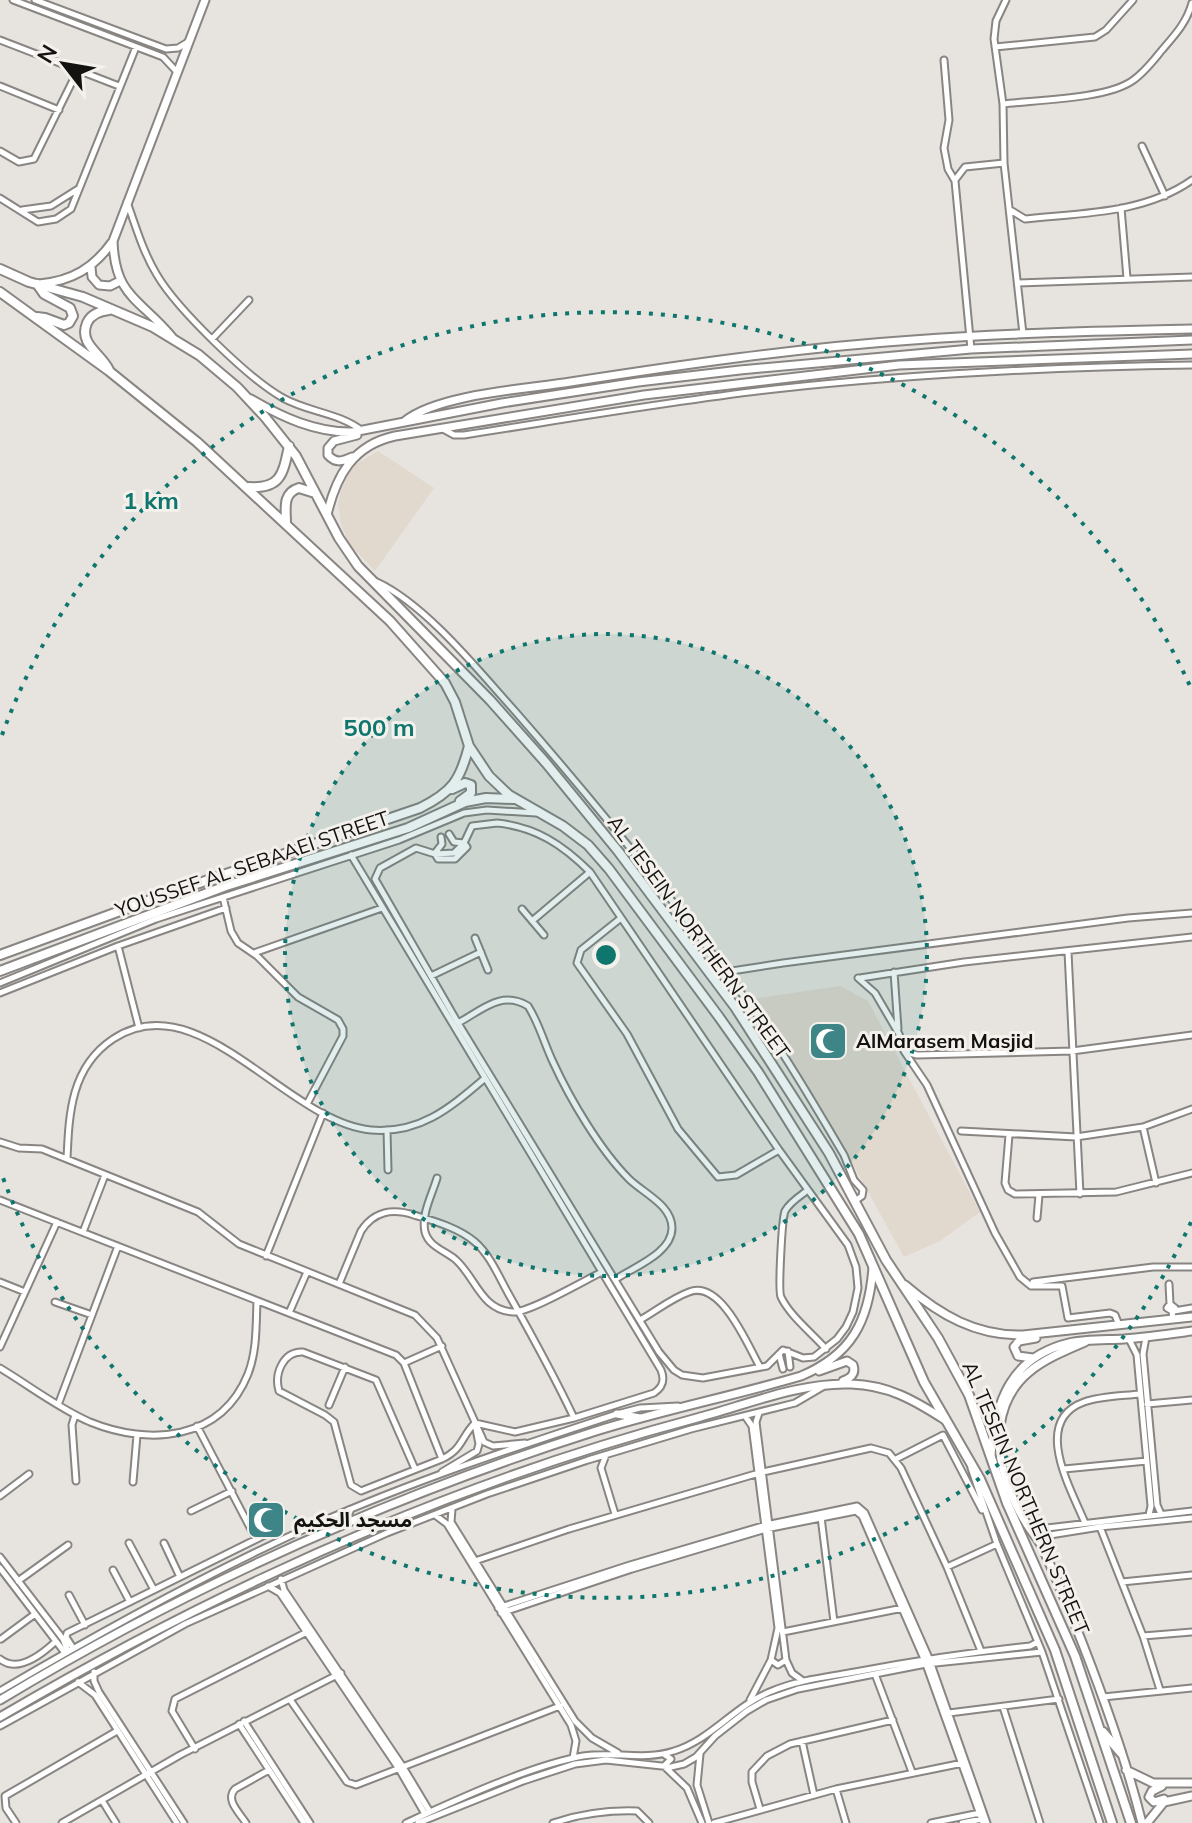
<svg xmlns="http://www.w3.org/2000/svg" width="1192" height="1823" font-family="Mulish,'Noto Sans Arabic',sans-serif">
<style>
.built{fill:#e1d8ce}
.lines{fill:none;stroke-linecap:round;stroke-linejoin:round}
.street-casing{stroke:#888582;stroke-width:9}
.secondary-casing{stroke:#888582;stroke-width:11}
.primary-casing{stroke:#888582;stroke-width:12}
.street{stroke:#fff;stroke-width:5}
.secondary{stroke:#fff;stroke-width:7}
.primary{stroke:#fff;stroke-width:8}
.ring{fill:none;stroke:#0f766e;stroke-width:4;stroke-dasharray:4 8}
.labels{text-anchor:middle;stroke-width:6;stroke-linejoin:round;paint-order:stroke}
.street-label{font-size:20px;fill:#131211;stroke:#f4f1ed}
.poi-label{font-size:20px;font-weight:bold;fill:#131211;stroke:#f4f1ed;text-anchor:start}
.centre{fill:#0f766e;stroke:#f4f1ed;stroke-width:4}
.ring-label{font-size:24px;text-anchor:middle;font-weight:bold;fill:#0f766e;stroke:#f4f1ed;stroke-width:6;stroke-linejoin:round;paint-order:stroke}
</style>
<rect width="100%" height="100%" fill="#e7e4e0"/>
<path class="built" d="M378,451L434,488L375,571L349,544L341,524L338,505L342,484L353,466Z
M840,986L868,1001L980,1212L940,1241L904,1257L846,1152L751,999Z"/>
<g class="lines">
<g class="street-casing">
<path id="street" d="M13,0L163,57L177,72
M35,0L166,49L178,48L188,42
M1006,0L996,21L994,39L1003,104L1004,163L1023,334
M0,40L119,86
M995,47L1095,37L1106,30L1133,0
M944,60L949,120L944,148L948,169L955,181L971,349
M0,86L59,110
M1003,104C1036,100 1106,99 1132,81C1144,73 1153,61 1162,50C1175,35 1187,22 1192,3
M1142,146L1165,196
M0,151L19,162L34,159L78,70
M955,180L965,167L1004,163
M0,198L38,222L56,219L71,209L136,47
M127,202C136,227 143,252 157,275C177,309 249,379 283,398C308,412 339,413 361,430
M1121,208L1127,278
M22,210L51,206L78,189
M1012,211L1025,219C1081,213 1144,214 1192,180
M1018,283L1192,277
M212,339L249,300
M443,429L454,435H464C567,419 671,401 775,389C913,374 1053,367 1192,365
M377,582C426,605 478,670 514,710C597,805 677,903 750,1005C784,1053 814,1104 844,1155L854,1180L863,1190L862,1196L855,1201
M497,823C536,827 563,845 590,872L779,1150L848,1245L856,1267L858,1288L853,1312L846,1327L837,1339L814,1357L803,1358L783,1350L767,1366L703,1378L682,1375L674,1370L659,1352L458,1023L375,879L380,868L416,848L435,854L438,859H455L467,847L464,843L472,826Z
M449,834L454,842L464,843
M435,853L442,844L441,837
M435,854L454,853L464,843
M351,855L661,1370C665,1380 663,1387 654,1393L574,1418L515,1432L475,1423C461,1437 463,1449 442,1459L361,1491L351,1485L334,1422L325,1415L279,1391C274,1374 283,1351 303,1352L376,1380L415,1469
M223,897L231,931L238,943L257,956L298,997L338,1020L343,1029V1036L307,1104
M522,909L544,935
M621,918L581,950L577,963L627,1034L678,1129L718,1177L736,1175L779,1150
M532,921L590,872
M475,938L488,970
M118,946L139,1028
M1068,952L1080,1194
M254,953L382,908
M725,972L783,963L1128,918L1192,913
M894,972L898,1029
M431,976L481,952
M858,978L875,993L899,1034L904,1051L927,1085L995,1233L1020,1277L1031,1286H1062L1068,1318L1110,1313L1115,1315L1119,1325
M860,978L964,962L1192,937
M0,983L156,919L399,840L464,813L487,810L536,813
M0,993L118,946L226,908
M458,1023C482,1010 501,990 528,1006C539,1023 544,1043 553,1062C570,1099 600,1150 629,1179C643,1193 672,1205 672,1228C672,1253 634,1267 616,1279
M906,1052L917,1055L1072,1051L1192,1035
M1143,1127L1156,1183
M387,1130L388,1170
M961,1131L1076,1137L1143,1127L1192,1109
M1009,1135L1005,1183L1008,1190L1015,1194L1116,1192L1192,1173
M0,1142L19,1148L42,1149L198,1212L239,1244L415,1315L437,1338L484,1442L493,1446L525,1443
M67,1159C69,1113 71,1067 113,1039C199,982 286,1122 371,1130C419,1134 449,1109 484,1079
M437,1178C432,1195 421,1214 425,1232C429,1247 446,1251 456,1260C476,1278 481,1310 513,1312C529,1313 585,1280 602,1272
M808,1190C800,1196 790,1202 785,1211C782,1218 778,1291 781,1297C790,1316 812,1333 826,1349
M0,1200L396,1355L404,1363L442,1459
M1037,1218L1039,1195
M83,1232L105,1175
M266,1256L323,1113
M0,1282L25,1292
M1033,1282L1153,1267H1192
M339,1284L361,1231C374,1211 392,1208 414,1215C434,1221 459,1228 475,1242C490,1255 499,1277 508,1293C531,1334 554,1375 574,1418
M1169,1284L1170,1304
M55,1302L92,1315
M1172,1311L1175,1308L1170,1304L1167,1308L1172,1311L1173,1319
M1174,1311L1192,1308
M289,1313L307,1272
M640,1320C656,1311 672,1298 689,1292C721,1279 748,1346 760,1367
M1146,1337L1143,1354L1157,1505L1161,1514
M1129,1339L1137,1355L1151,1506L1149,1515
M0,1347L57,1222
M788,1351L790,1367
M779,1354L783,1369
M404,1363L442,1346
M0,1368C30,1386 58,1408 90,1422C149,1446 221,1441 248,1374C257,1351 256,1325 257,1301
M1147,1404L1192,1400
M58,1405L118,1246
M329,1405L345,1367
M759,1413L756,1422L786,1660L792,1673L803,1681
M75,1415L72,1425L76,1481
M745,1416L752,1426L778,1628L771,1660L750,1700
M197,1426L256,1539
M606,1455L601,1468L615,1514
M896,1459L943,1435L982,1510
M971,1468L997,1544L1042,1652L1100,1823
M1064,1469L1147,1461
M442,1472L477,1451L479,1444L475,1424
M763,1472L871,1448L889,1453L901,1468L947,1567L981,1651
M133,1482L137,1435
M0,1496L29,1474
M452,1509L451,1522L575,1721L592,1738L618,1753
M191,1511L232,1491
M435,1515L447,1524L571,1725L576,1741L573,1758
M821,1517L834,1622
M1085,1523C1071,1489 1031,1421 1084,1402C1101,1396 1123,1396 1140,1394
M1100,1527L1143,1636L1160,1690
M1030,1530L1192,1511
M129,1543L154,1590
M164,1543L180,1577
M1040,1544L1050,1535L1100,1527L1192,1518
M0,1557L63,1639L68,1651
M475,1561L569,1529L759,1473
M947,1567L997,1544
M0,1568L65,1653
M113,1570L130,1602
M281,1579L284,1590L403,1767L430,1812
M18,1581L68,1545
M1122,1582L1192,1575
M268,1586L280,1593L399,1769L425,1814
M69,1595L85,1625
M498,1608L630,1565L766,1525L857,1506L865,1513L929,1658L987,1823
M501,1613L632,1569L766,1529L856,1511L862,1516L924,1659L983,1823
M783,1632L903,1608
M1143,1636L1192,1632
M1,1639L35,1614
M73,1648L66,1637L67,1633L279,1528
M0,1659C17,1673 41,1655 55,1642
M771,1660L778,1665L786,1660
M94,1672V1681L99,1692L184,1823
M875,1674L912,1772
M78,1682L95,1695L177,1823
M0,1691C102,1631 207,1573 316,1524C413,1481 516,1447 617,1414L640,1408L678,1406
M1103,1697L1192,1688
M291,1701L347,1782L356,1785L560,1706
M1003,1707L1040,1823
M949,1713L1059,1699
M244,1721L310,1823
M239,1724L304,1823
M0,1726L185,1624L387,1533L487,1494L588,1460L691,1429L795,1403L824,1386
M802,1741L814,1795
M195,1749L172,1711L175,1699L307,1632
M700,1754L697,1785L709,1823
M665,1755L671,1759L664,1766L687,1788L702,1823
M836,1789L846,1823
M103,1802L116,1823
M760,1809L752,1782V1772L767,1756L790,1744L893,1720
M16,1823L6,1808L5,1796L117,1731
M62,1823L180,1755L341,1673
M246,1823C239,1812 225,1800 235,1789L269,1770
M406,1823C456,1800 529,1766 583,1756C613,1751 644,1761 674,1751C711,1740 735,1705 772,1691C798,1680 827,1677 855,1672C913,1661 971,1652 1030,1646L1038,1642
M418,1823L523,1781L575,1764L606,1760L671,1767L684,1764L696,1757L715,1736L747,1711L766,1700L798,1689L926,1664L1042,1652
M553,1823C580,1814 608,1810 637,1811L649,1823
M714,1823L836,1789L963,1763
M931,1823L980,1813
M962,1823L982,1819"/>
</g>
<g class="secondary-casing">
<path id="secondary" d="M91,267L92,277L99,285L110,286L120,281
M39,284C72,281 94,268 113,241
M172,337C141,299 115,298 113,241L205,0
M251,399C282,417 316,433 353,432L502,403L638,382L740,370L971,349L1192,340
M405,421C437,395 523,389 564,383C680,365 796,348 913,340C1006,333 1099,331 1192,329
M352,457C343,461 336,464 328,455V448L334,441L357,435
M327,515C336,476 353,445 395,436L644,395L899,365L1192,354
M905,1285C940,1315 976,1336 1023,1335L1192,1317
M1085,1342C1043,1360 1007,1375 1000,1426C995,1460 1011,1501 1030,1529C1035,1536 1040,1542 1043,1549C1054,1573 1064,1597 1074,1622C1100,1687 1125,1755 1142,1823
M1033,1358L1018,1356L1014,1347L1019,1341L1036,1338
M819,1371L847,1361L853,1365C856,1374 851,1378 843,1381
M617,1414L640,1418
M991,1455C995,1401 1011,1357 1069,1343C1086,1339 1106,1340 1124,1339C1147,1337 1169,1334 1192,1331
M332,1524L349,1511
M0,1700C189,1586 385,1498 596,1431C663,1410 733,1396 801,1376C851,1355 869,1322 873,1267
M0,1717C219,1588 452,1483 697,1418C746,1405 800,1382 851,1384C888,1385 914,1400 945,1420
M1126,1770L1153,1783H1192
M1162,1786L1152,1791L1149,1797L1154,1802L1164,1799
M1147,1823L1164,1802L1192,1796"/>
</g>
<g class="primary-casing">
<path id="primary" d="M0,269L29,282L83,297L153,327L199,355L237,387L265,417L296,456L339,538L358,566L490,700L546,763L618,851L735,1007L829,1153L886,1260L938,1338L969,1395L1007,1503L1075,1656L1131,1823
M0,292L109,371L197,442L390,621L445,683L455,702L469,746L489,776L509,795L563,826L588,845L609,869L719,1017L758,1072L859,1234L924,1382L980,1479L1055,1650L1112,1823
M37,317L45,318L64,325L69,323L73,316L70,308L44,294L37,284
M109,370C102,354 78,344 87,323C91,314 100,311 109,310
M249,487C281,489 283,474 289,446
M286,523C286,509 282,493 299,488L315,493
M452,789L465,783L471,785V793L460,801
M0,955L161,896L420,808C452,792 460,781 469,746
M0,971L226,886L408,828L465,802L486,798L513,799
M1103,1732L1121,1753"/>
</g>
<use href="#street" class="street"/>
<use href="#secondary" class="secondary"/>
<use href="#primary" class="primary"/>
</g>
<circle cx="606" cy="955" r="321" fill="#0f766e" fill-opacity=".12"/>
<g class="ring">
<circle cx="606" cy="955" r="321"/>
<path d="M1191 1222A643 643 0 0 1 2 1175M2 735A643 643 0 0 1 1191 688"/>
</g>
<defs>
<g id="mosque-square" transform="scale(2)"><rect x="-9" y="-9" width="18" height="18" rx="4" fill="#3d8587" stroke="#f4f1ed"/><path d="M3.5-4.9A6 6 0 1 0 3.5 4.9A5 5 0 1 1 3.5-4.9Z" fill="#fff"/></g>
</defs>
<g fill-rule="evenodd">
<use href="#mosque-square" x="828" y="1041"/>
<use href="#mosque-square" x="266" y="1520"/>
</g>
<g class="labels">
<g class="street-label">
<text transform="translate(252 864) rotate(-19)" y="7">YOUSSEF AL SEBAAEI STREET</text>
<text transform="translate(699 937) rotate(54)" y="7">AL TESEIN NORTHERN STREET</text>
<text transform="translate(1026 1498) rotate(67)" y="7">AL TESEIN NORTHERN STREET</text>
</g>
<g class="poi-label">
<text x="856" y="1048">AlMarasem Masjid</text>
<text x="294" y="1527">مسجد الحكيم</text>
</g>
</g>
<circle cx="606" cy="955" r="12" class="centre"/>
<g class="ring-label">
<text x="151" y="509">1 km</text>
<text x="379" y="736">500 m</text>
</g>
<g transform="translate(64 64) rotate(301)" stroke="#f4f1ed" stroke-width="6" paint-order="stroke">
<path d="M0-6L14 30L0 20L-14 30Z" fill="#131211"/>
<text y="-12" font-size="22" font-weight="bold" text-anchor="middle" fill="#131211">N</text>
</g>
</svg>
